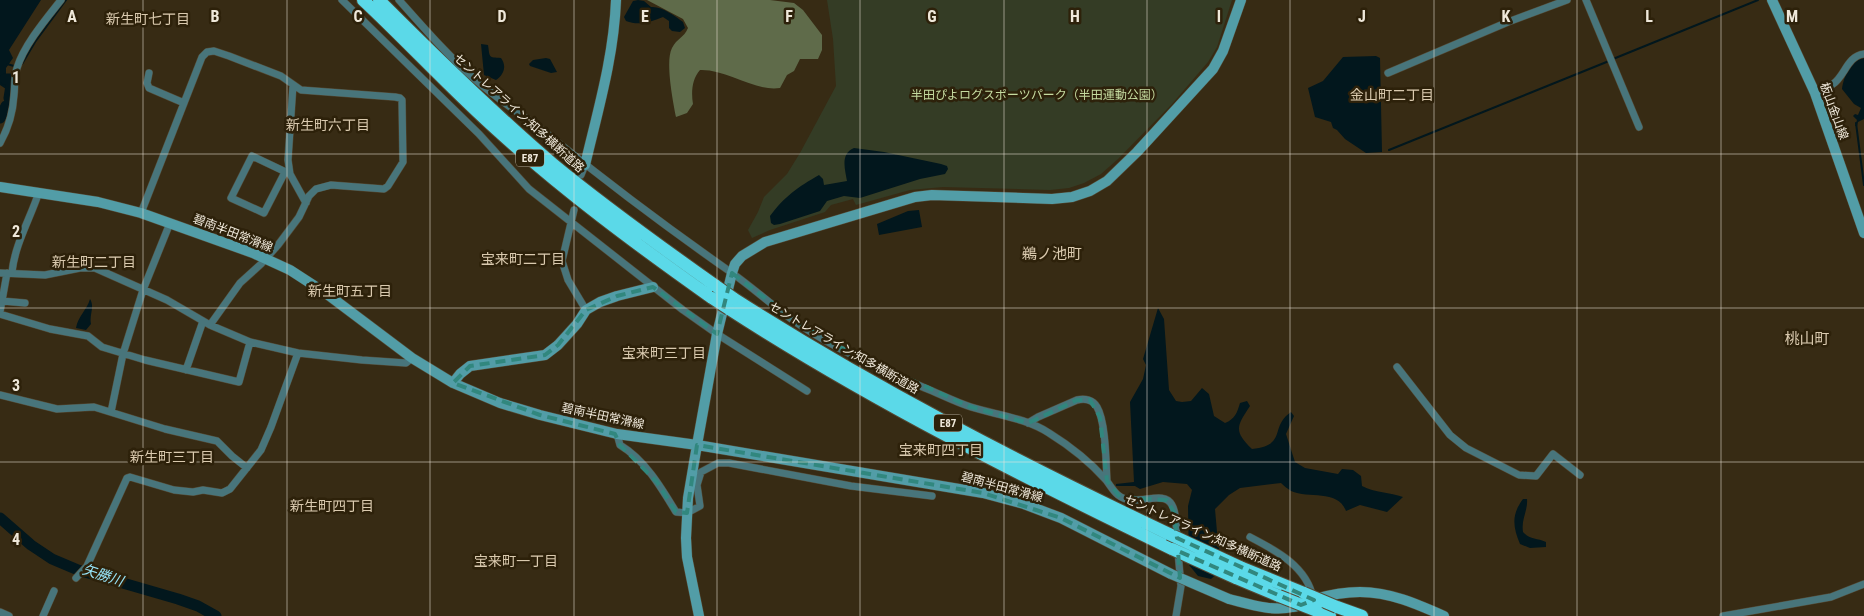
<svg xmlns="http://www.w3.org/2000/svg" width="1864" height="616" font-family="'Roboto Condensed','Noto Sans JP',sans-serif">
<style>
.green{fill:#343c25}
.forest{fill:#5f6b4a}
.water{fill:#02171d}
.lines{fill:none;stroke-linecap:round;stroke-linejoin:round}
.stream{stroke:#02171d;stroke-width:2}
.river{stroke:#02171d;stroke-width:11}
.street-casing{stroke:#544934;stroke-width:8}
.secondary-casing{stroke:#544934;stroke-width:11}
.highway-casing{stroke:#544934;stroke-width:14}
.street{stroke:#48757b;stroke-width:7}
.secondary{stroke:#529da7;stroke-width:10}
.highway{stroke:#5bd9e8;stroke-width:12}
.secondary-bridge-casing{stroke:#544934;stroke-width:11;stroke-linecap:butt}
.highway-bridge-casing{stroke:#544934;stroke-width:14;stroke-linecap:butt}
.secondary-bridge{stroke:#529da7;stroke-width:10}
.highway-bridge{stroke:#5bd9e8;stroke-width:12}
.marked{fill:none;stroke:#31877e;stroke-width:4;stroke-dasharray:10 6;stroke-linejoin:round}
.grid{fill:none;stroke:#efe8da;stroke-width:1;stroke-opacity:0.55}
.labels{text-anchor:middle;stroke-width:5;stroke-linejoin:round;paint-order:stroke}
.shield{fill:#2d210a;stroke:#b5ac9c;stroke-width:1}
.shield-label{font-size:11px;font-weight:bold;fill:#efe8da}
.park-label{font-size:12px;fill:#c5dba0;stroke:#2d210a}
.street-label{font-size:12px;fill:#efe8da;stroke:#2d210a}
.neighbourhood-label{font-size:14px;fill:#dacaaf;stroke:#2d210a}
.water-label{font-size:14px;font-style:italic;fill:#98e6fb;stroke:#2d210a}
.quarter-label{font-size:15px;fill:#dacaaf;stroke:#2d210a}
.grid-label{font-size:16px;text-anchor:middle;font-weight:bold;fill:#efe8da;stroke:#2d210a;stroke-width:5;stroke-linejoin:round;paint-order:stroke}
</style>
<rect width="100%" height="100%" fill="#372b14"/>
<path class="green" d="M827,0H1232L1217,47L1208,62L1172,104L1118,159L1101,174L1084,183L1069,188L1050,190L943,187L910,190L856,205L853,199L831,205L825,212L770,230L752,238L748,230L758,212L764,197L787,174L800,153L836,86L833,39Z"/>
<path class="forest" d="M647,0H770L794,3L803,10L822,35V50L818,59H800L794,71L787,75L780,88C755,92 727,69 700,70C692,79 691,92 693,104L687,113L676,117C673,102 665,61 672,48C677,38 684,38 688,28L683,19Z"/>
<path class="water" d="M0,0H41L9,50L13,58L6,68V89L0,85Z
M638,0L644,1L651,7C662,6 675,16 683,22L685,28L680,32L672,31L669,28V21L663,17C650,22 639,26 626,21L624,17L633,1Z
M481,44L488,45C490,58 488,57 501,58C507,66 504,75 496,80L484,75Z
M1376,56L1380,58L1382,152L1366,153L1345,139L1337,130L1333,128L1331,122L1315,117L1308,88L1323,81L1343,57Z
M546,58L550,59L557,72L551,73L530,66L529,64L533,60Z
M1864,58V119L1858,122L1857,126H1855L1857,120L1853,116L1855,114L1858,115L1861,108L1854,104L1842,89C1844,76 1850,61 1864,58Z
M854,148L884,152L941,164L947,166L948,169L945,174L920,179L860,198L844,196L827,201L820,211L780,224L774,225L771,223L770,216C785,196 798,187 819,175L823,179L824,185L847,181C845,169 840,154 854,148Z
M919,210L922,227L879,235L877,224L908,211Z
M90,299C95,307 89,315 91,324L86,330L76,328C78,316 87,310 90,299Z
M1158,308L1164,319L1169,390L1176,401L1182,402L1191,401L1202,388L1209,394L1214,416L1225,423C1235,419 1237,413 1240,403L1247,401L1250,406C1236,427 1234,431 1252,449C1288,445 1269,427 1291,412L1294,416L1286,434L1295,462L1305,468L1338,474L1342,469L1353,470L1361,476L1362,486C1375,493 1390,492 1403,497L1387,512L1360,505L1346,511C1338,489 1309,499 1291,491C1288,489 1284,486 1281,483L1240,488L1229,495L1215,509L1217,532L1222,546L1219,547L1220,571L1211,579L1198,576L1189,565L1188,506L1192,490L1187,484L1163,482L1140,489L1135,486H1116V484L1134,482L1130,402L1143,379L1146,365L1143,359Z
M1523,499H1527C1528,511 1521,519 1523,532C1530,540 1537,538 1546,542V547L1530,548L1520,544C1513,527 1511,515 1523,499Z"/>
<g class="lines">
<path class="stream" d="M1613,59L1758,0
M7,64L14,66
M22,64L35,42L66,0
M1856,123L1864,185
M1389,150L1609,61"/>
<path class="river" d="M5,79H12L9,98
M0,118L6,106
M0,518L31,545L52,559L78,570L178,599L198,606L216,616"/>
<g class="street-casing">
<path id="street" d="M342,0L479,134L529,189L683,310L717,334L807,391
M399,0C423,27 450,58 477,81C502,103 530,120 555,140C613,187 672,231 732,273C753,288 773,306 794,321C834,349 881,369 925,388C940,394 955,402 971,407C997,415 1026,418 1049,433C1070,446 1090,462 1106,480C1110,485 1113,491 1118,495C1135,509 1163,488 1172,505C1177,513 1176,529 1177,539
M1586,0L1639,127
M149,73L147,83L149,88L184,103
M1388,73L1508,22L1567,0
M1815,93C1820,90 1828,88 1833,84C1845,76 1847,56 1864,54
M0,143C8,129 13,112 14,95C15,86 14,77 17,68C24,45 46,19 61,0
M285,172L264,213L231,198L252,156L290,174L306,203
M290,174L288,160L293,85
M581,175L585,165
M574,210L562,261L568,280L586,310
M141,213L202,57L207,52L214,51L229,56L281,76L301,90L395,97L400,98L402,100L403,162L388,186L384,189L331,185L316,189L309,196L299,217L278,245L261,264L240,283L210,325
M12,272C15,244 30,219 39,192
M0,273L45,275L80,268H95L167,300L210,325L250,342L298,353L362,360L406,363L412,358
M2,301L25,303
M0,312L7,273
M0,314L50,329L88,336L102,347L145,360L239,382L250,342
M1397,367L1450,435L1466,448L1519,475L1536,476L1553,454L1580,475
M186,370L203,321
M0,395L57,409L94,407L165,429L217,441L232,456L247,468
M111,412L123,354L143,290L170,223
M1028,423L1038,417L1077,400C1085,398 1093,400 1097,407C1106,422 1106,464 1107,481
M617,434L620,445C645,460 661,487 676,512L687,513L700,506L697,485L701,472L718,463H729L851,486L932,496
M1250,537C1277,551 1307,567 1313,598
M76,578L87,566L127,478L130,477L174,490L193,492L203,490L222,493L230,489L261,450L271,427L298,353
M0,612L9,616
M43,616L54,591
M1176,616L1181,586L1178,552
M1723,616L1831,597L1864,584"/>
</g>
<g class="secondary-casing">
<path id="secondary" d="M1772,0L1815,93L1864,233
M585,165C598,110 614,56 616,0
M0,187L98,202L141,213L253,253L290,270L327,294L412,358L453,383L500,403L540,415L617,434L697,445L983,493L1024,504L1061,518L1171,574
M453,383L460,374L470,366L545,355L558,345L577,324L586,310L600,302L617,296L653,287
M1229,599C1249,604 1272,612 1293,607C1300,606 1307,602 1315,599C1329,595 1345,592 1360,592C1390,592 1417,604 1444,616
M699,616L687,557L686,538L688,498L697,445L717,334L732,273L735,264L742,256L765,242L915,197L932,195L1052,199L1072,197L1090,191L1107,181L1137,152L1213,69L1223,51L1241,0"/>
</g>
<g class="highway-casing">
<path id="highway" d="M363,0C408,42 450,88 497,130C564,191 637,245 712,298
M379,0C435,56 492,112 553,164C605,207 661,247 716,286
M733,298C872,387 1020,463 1169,534
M729,309C870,400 1021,476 1172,549
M1240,567L1304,593
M1236,578L1279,596
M1337,607L1362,616
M1317,611L1330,616"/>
</g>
<use href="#street" class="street"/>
<use href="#secondary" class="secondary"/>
<use href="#highway" class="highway"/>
<g class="secondary-bridge-casing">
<path id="secondary-bridge" d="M1171,574L1229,599"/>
</g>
<g class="highway-bridge-casing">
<path id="highway-bridge" d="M716,286L733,298
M712,298L729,309
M1169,534L1240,567
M1172,549L1236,578
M1304,593L1337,607
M1279,596L1317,611"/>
</g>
<use href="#secondary-bridge" class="secondary-bridge"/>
<use href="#highway-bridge" class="highway-bridge"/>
</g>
<path class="marked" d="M732,273L795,321L835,345L968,406L1028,423L1077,400H1090L1100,417L1107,481L1120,497L1167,500L1174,512L1177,538L1314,600L1301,605L1178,551L1180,578L1061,518L983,493L697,445L687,513L676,512L657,482L620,445L615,434L540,415L453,383L470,366L545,355L558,345L586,310L617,296L653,287L717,334Z"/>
<path class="grid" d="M143,0V616M287,0V616M430,0V616M574,0V616M717,0V616M860,0V616M1004,0V616M1147,0V616M1290,0V616M1434,0V616M1577,0V616M1721,0V616M0,154H1864M0,308H1864M0,462H1864"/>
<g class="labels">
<g class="shield">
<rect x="516" y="149.5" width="28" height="17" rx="4"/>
<rect x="934" y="414.5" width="28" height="17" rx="4"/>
</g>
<g class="shield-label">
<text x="530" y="162">E87</text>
<text x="948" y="427">E87</text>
</g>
<g class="park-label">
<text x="1037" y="99">半田ぴよログスポーツパーク（半田運動公園）</text>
</g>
<g class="street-label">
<text transform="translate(1834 111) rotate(70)" y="4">板山金山線</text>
<text transform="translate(519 113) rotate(42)" y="4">セントレアライン;知多横断道路</text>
<text transform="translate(233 233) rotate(21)" y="4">碧南半田常滑線</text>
<text transform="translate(844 348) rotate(30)" y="4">セントレアライン;知多横断道路</text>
<text transform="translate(603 416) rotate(12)" y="4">碧南半田常滑線</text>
<text transform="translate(1002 487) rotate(15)" y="4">碧南半田常滑線</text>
<text transform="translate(1203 533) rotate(24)" y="4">セントレアライン;知多横断道路</text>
</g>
<g class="neighbourhood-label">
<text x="148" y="24">新生町七丁目</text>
<text x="1392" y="100">金山町二丁目</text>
<text x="328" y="130">新生町六丁目</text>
<text x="523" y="264">宝来町二丁目</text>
<text x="94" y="267">新生町二丁目</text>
<text x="350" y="296">新生町五丁目</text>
<text x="664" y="358">宝来町三丁目</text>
<text x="941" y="455">宝来町四丁目</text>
<text x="172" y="462">新生町三丁目</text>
<text x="332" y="511">新生町四丁目</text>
<text x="516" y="566">宝来町一丁目</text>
</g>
<g class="water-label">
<text transform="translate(103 575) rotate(18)" y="5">矢勝川</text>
</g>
<g class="quarter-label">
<text x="1052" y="259">鵜ノ池町</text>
<text x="1807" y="344">桃山町</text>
</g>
</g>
<g class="grid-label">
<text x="72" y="22">A</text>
<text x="215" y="22">B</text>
<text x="358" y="22">C</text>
<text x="502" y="22">D</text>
<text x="645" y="22">E</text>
<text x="789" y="22">F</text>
<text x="932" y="22">G</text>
<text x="1075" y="22">H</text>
<text x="1219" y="22">I</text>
<text x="1362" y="22">J</text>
<text x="1506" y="22">K</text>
<text x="1649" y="22">L</text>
<text x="1792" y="22">M</text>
<text x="16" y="83">1</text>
<text x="16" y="237">2</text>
<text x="16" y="391">3</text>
<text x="16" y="545">4</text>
</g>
</svg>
